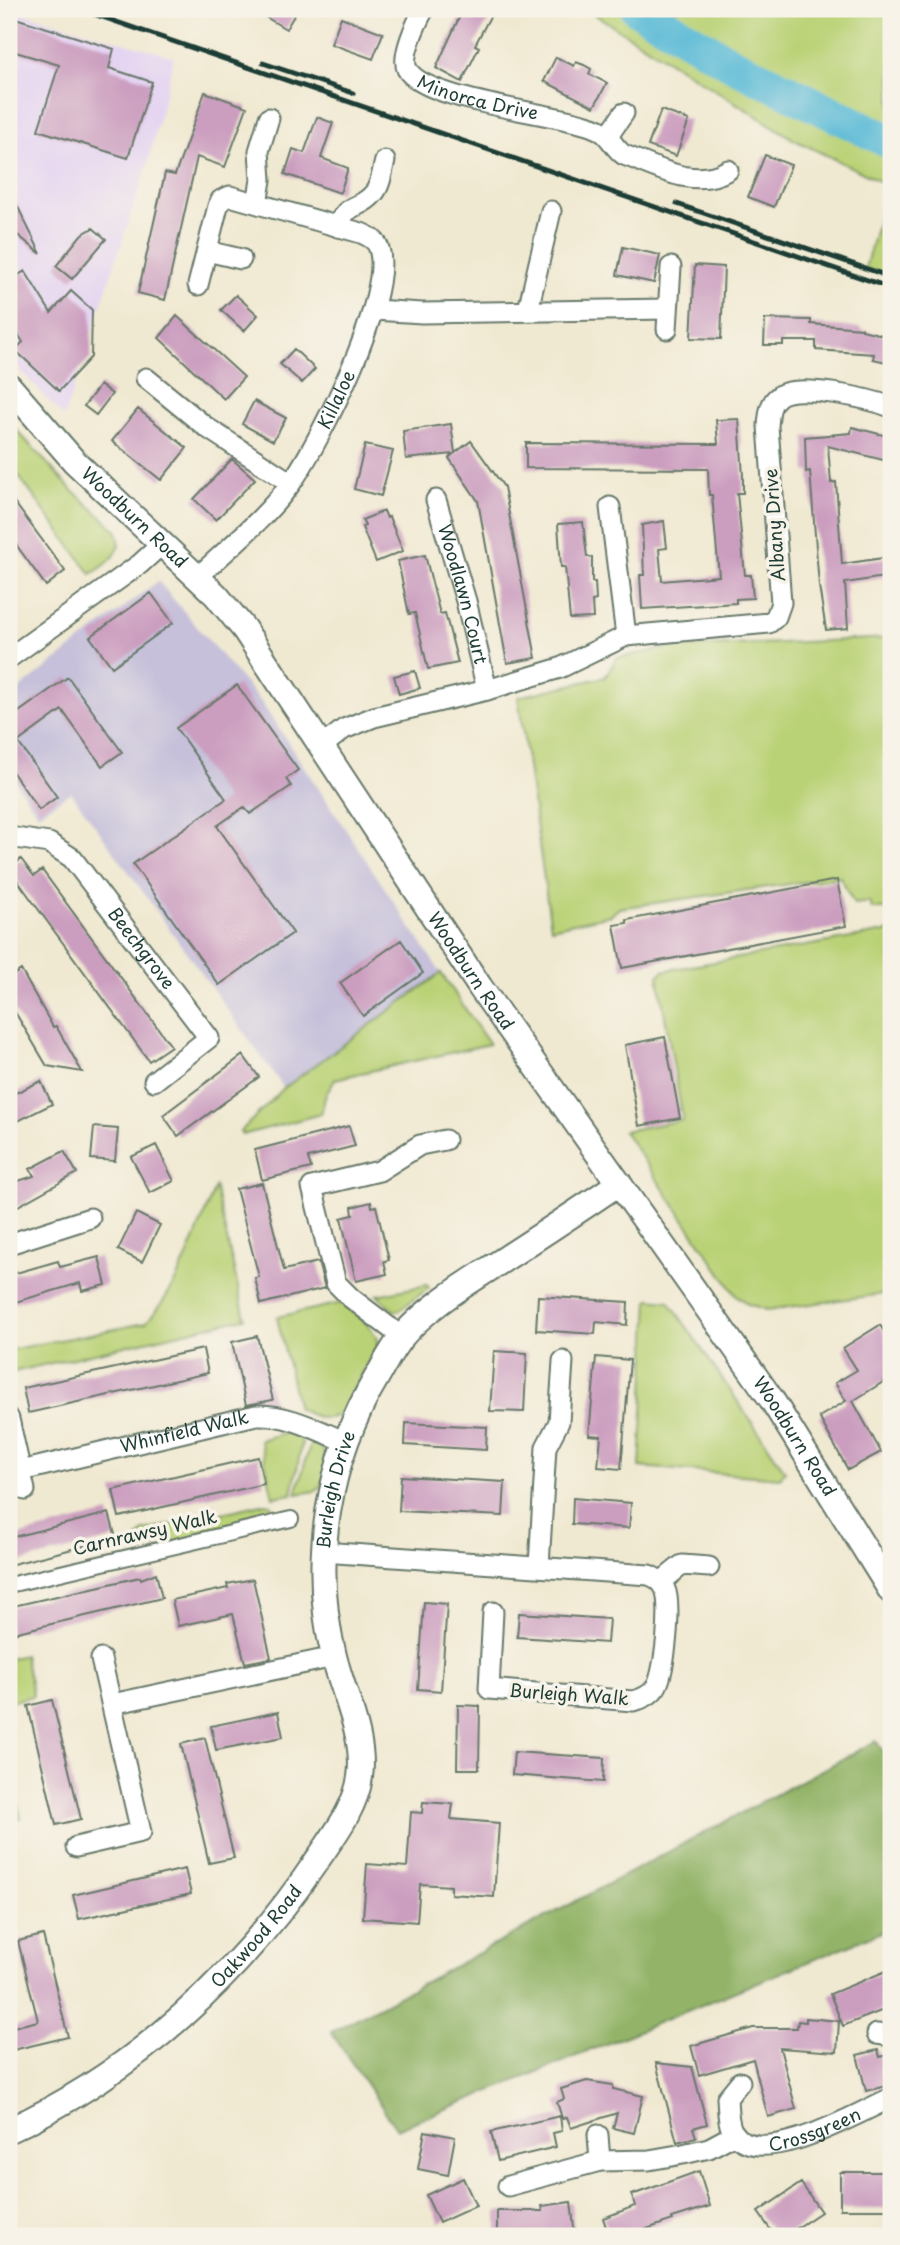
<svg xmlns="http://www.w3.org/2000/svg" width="900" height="2245" font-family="'Playpen Sans',sans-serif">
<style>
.built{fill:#e4d3f2}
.industrial{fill:#c6c0da}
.green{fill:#bad276;stroke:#6c8855;stroke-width:2}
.forest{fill:#93b467;stroke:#59784e;stroke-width:2}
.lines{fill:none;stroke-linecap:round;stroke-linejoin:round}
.river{stroke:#57b9d6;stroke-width:35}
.building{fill:#cb9dbf}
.pedestrian-casing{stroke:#68796b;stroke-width:18}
.minor-casing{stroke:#68796b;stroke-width:23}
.tertiary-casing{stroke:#68796b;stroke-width:28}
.pedestrian{stroke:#fff;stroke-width:14}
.minor{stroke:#fff;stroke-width:19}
.tertiary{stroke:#fff;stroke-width:24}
.rail{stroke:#1f3d34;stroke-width:5}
.labels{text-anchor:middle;stroke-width:7;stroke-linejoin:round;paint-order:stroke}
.street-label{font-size:18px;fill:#1f3d34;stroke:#f7f3e8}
</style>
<rect width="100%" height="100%" fill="#f7f3e8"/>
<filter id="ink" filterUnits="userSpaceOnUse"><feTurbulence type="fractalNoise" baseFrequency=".0143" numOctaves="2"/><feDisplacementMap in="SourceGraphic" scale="14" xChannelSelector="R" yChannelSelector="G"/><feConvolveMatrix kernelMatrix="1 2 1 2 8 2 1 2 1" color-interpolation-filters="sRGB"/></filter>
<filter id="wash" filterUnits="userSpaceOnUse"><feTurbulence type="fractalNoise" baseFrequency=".00686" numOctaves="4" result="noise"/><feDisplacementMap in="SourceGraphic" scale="28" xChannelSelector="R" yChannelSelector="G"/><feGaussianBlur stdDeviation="1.57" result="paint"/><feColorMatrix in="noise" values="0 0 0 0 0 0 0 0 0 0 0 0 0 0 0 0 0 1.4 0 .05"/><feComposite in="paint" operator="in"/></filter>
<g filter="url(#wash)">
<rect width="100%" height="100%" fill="#f0e9d2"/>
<path class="built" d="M9,9L174,57L148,163L64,417L9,358Z"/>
<path class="industrial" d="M158,581L261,702L441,973L284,1088L71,792L38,814L9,773V697Z"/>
<path class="green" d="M586,9H891V277L865,268L888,185L795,140Z
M9,422L70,488L116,530C127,551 107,565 91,574L9,463Z
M891,638V919L888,909H872L870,902L854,904L840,877L619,908L611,915L551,928L518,697L605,677L617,658L669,648Z
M891,931V1293L767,1310L748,1304L735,1294L624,1131L683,1120L658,976L663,971Z
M441,973L489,1044L335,1079L326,1094L321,1114L242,1135L240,1132L284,1088Z
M215,1187L245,1318L9,1373V1350L145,1323C177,1294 199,1227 215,1187Z
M427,1285L429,1288L398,1311L393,1310L377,1295Z
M649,1299L669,1301L785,1471L780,1478L640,1467Z
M341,1303C355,1315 375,1325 378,1344L342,1411C328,1425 313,1415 298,1409L277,1317Z
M287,1432L299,1437L302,1443L292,1494L273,1497L260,1440Z
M311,1442C322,1444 326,1453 325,1464L328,1465L321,1487L316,1491L296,1494Z
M266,1503L271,1504L275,1519L137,1551L136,1541L144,1531Z
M24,1655L33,1696L9,1702V1659Z
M9,1765L21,1819L9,1822Z"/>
<path class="forest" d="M876,1741L891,1763V1928L397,2129L331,2032Z"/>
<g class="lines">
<path class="river" d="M638,9L734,65L891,142"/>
</g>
<g id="blocks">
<path class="building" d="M252,9H298L286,29Z
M463,9H494L475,45L479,47L462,82L436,68Z
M9,16L114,49L109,68L152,82L128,158L38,130L59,65L9,50Z
M341,17L383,33L373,59L331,44Z
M556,57L574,66L576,62L584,65L591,69L589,74L607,83L594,107L544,81Z
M205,92L247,107L225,167L197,157L165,300L138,293L165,173L175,175Z
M661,110L689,120L676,156L648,146Z
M317,117L333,123L321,158L348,168L340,193L285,174L293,149L304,153Z
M765,155L791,165L774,207L748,197Z
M9,189L41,254L9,228Z
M93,228L106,239L72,279L56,266L81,235Z
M623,247L660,255L654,283L617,275Z
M695,265L724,267L721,339L691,338Z
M25,271L51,313L71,291L92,310L91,357L59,391L15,350L23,342L9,320V281Z
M236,295L258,315L244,331L221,310Z
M177,316L244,377L224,399L159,338Z
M765,319L811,320V324L862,328V330L891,337V363L873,359L874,354L816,350V341H783V345H764Z
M294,349L315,369L302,383L280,364Z
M100,385L112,394L96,415L84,406Z
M254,401L286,418L273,441L242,424Z
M138,409L187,448L161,480L112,441Z
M739,419L743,476V493H737L745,575H751L753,598L736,599V603L642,609L640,575H644L642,525L664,521L667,548L659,549L662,581L719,576L712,495H709L708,469L526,468V443L718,444L716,420Z
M451,424L455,453L471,441L504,487L536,658L507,663L478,501L449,458L453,454L406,459L403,431Z
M852,427L891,437V462L828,446L831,483L836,482L842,564L890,557L891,576L845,583L848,628L826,630L819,586L810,471L806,472L805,437L851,433Z
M365,445L393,451L381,496L354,489Z
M232,459L255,479L216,520L194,499Z
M9,495L65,571L46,586L9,535Z
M384,511L387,518L389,517L403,551L376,562L362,527L365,526L362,520Z
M583,522L587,557H592V582H595L596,600L592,601L593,618L570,619L565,567H561L558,524Z
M425,555L440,614L445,613L458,663L428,669L415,613L409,614L398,561Z
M151,593L173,623L112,667L90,637Z
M415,671L420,688L399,694L394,676Z
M68,677L122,752L102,766L62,710L18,742L57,797L39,810L9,767V719Z
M237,685L298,770L286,779L291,786L250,814L244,807L217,826L293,933L219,985L133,864L226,799L176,728Z
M21,859L34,876L42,870L171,1046L149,1061L9,869Z
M837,880L846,926L622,968L614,925L627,923V920Z
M401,940L423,973L363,1016L340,983Z
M21,970L53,1027L56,1026L82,1072L47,1066L9,1002V978Z
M665,1037L680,1118L639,1126L625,1045Z
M243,1055L259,1077L178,1136L163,1115Z
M41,1081L52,1104L18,1121L9,1102V1096Z
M349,1126L355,1146L308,1158L311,1168L262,1180L255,1150Z
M94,1127L118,1129L115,1161L91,1159Z
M156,1145L174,1181L150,1193L131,1157Z
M64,1151L77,1173L9,1211V1184L34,1176L30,1169Z
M262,1183L284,1270L318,1262L325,1288L261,1304L255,1278L259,1277L236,1189Z
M371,1202L372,1207L376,1206L389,1260L384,1261L387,1274L356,1281L341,1218L353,1215L352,1207Z
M136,1213L160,1225L142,1262L118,1250Z
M99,1257L106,1285L82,1291L80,1283L9,1304V1275L58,1261L60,1267Z
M538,1296L628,1302L627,1325L596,1322L595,1334L536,1330Z
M880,1325L891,1343V1377L853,1401L881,1452L848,1470L819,1417L846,1401L835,1383L857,1370L843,1348Z
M257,1336L273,1400L246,1405L232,1342Z
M203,1349L208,1373L28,1413L23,1388Z
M494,1351L527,1353L524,1412L490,1411Z
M596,1357L630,1360L621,1469L598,1467L601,1436L589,1435Z
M406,1423L487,1427L486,1450L405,1445Z
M258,1457L264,1484L119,1517L113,1490Z
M401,1476L505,1482L503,1516L399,1511Z
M573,1498L631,1503L629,1528L572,1524Z
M109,1513L116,1538L9,1565V1538Z
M156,1573L162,1598L9,1634V1607L140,1577L141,1579Z
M253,1579L271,1658L245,1663L233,1614L178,1626L172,1600L228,1588L227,1584Z
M424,1602L447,1604L441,1691L418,1689Z
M519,1613L609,1619L607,1643L517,1637Z
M52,1700L81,1819L56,1825L28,1706Z
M458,1705L480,1706L479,1769H457Z
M278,1712L283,1737L216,1750L211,1726Z
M205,1738L234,1858L209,1863L181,1744Z
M514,1752L604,1758L603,1782L512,1775Z
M423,1802L453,1804L451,1819L499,1823L494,1897L451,1894V1886L420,1884L417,1922L363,1918L367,1864L407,1867L411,1812L422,1813Z
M185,1869L191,1894L79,1919L73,1895Z
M43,1935L68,2037L9,2051V2028L38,2021L18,1941Z
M891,1969V2007L843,2026L830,1994Z
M806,2018L839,2021L837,2052L780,2048L796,2109L768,2117L753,2059L699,2075L691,2046L753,2028H797L798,2021L806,2022Z
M878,2050L880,2057L888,2055L891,2076L884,2078L886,2086L866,2091L857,2055Z
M656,2063L692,2067L707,2124L693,2128L696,2137L677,2142Z
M587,2081L613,2085V2089L643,2096L634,2133L613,2128L617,2113L571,2128L567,2117L562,2118L557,2102L564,2099L561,2089Z
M560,2116L562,2131L553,2133L556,2147L498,2161L491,2132Z
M425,2131L455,2137L448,2175L418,2169Z
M699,2171L710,2206L672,2218L673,2220L641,2231L642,2236H609L603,2218L635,2206L632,2195Z
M840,2172H891V2209H840Z
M463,2178L476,2206L439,2223L426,2195Z
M801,2183L821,2212L785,2236H775L758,2212Z
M571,2202L575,2236H497V2211H543L542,2206Z"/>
</g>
</g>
<g filter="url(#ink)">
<use href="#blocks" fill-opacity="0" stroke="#68796b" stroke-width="2"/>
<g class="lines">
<g class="pedestrian-casing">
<path id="pedestrian" d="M9,1585L291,1519"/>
</g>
<g class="minor-casing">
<g id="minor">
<path id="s1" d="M424,9C417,22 401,55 407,69C423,101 557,113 593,127C611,133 611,146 624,155C657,167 694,190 728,170"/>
<path d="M608,136L624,113"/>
<path d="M257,203L261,180L259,151L269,118"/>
<path d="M338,227C347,200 360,211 374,193C381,185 382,171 385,161"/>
<path d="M207,251L241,259"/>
<path d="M374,310L422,313L667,309"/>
<path d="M528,310L551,211"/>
<path d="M667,329L671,267"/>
<path d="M146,378L206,427L291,483"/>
<path id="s2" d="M436,500L466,601L487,690"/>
<path d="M610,507L626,636"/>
<path id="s3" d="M197,578C228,548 267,517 291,483C319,444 397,290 378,246C375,239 368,236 361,233L230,196L221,200L218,206L198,285"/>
<path d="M9,658L140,564L162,544"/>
<path d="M322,746L344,729L374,717L487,690L560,668L626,636L769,623L776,617L781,603L768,426C769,416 769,403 779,396C797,382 870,399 891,407"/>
<path id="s4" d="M9,837L49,843L72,858L209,1038L154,1081"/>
<path d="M9,1244L90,1218"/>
<path d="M402,1337L351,1298L336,1283L312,1187L379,1171L420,1145L445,1140"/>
<path d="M9,1419L25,1490"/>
<path id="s5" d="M21,1471L256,1415C288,1414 317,1430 346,1442"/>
<path d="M323,1552L649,1575C656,1578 662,1581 665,1589C672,1604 665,1674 656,1687C650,1696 642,1699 633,1701L489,1689L493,1612"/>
<path d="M539,1566L546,1447L559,1422L563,1361"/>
<path d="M661,1582L682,1565L709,1567"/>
<path d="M112,1704L334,1657"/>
<path d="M76,1847L141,1832L101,1659"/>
<path d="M877,2034L891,2036"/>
<path id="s6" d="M740,2082L727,2098C728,2109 727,2126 735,2135C765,2168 859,2112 891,2098"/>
<path d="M598,2135L600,2161"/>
<path d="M508,2186L600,2161L649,2160L683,2154L709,2148L735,2134"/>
</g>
</g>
<g class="tertiary-casing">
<g id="tertiary">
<path id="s7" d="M9,386L74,461L216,595L244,629L480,987L772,1400L891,1591"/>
<path id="s8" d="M9,2130C135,2073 241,1973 318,1859C335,1834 356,1807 360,1777C366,1737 343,1694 334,1656C310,1561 328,1458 378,1375C385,1363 392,1349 401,1338C424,1309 469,1282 500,1262C540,1236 580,1210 619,1183"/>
</g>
</g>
<use href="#pedestrian" class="pedestrian"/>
<use href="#minor" class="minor"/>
<use href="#tertiary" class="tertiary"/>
<path class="rail" d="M79,9L891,288
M263,63L353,93
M677,204L891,277"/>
</g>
</g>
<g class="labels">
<g class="street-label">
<text dy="6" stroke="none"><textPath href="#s1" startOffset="142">Minorca Drive</textPath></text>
<text dy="6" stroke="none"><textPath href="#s3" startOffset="229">Killaloe</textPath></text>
<text dy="6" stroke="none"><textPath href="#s7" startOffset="182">Woodburn Road</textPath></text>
<text transform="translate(775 525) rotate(-94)" y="6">Albany Drive</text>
<text dy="6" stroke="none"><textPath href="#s2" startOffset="98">Woodlawn Court</textPath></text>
<text dy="6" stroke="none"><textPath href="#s4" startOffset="182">Beechgrove</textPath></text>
<text dy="6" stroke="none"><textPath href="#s7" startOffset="749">Woodburn Road</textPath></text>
<text dy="6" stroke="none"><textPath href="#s5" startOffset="168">Whinfield Walk</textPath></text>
<text dy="6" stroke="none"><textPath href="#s7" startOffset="1316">Woodburn Road</textPath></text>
<text dy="6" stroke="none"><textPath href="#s8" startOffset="802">Burleigh Drive</textPath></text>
<text transform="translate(145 1533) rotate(-13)" y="6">Carnrawsy Walk</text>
<text transform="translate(569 1695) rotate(4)" y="6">Burleigh Walk</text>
<text dy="6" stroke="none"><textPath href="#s8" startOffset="317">Oakwood Road</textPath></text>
<text dy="6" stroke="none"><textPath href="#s6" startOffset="144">Crossgreen</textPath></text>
</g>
</g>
<rect width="900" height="2245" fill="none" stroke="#f7f3e8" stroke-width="35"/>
</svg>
